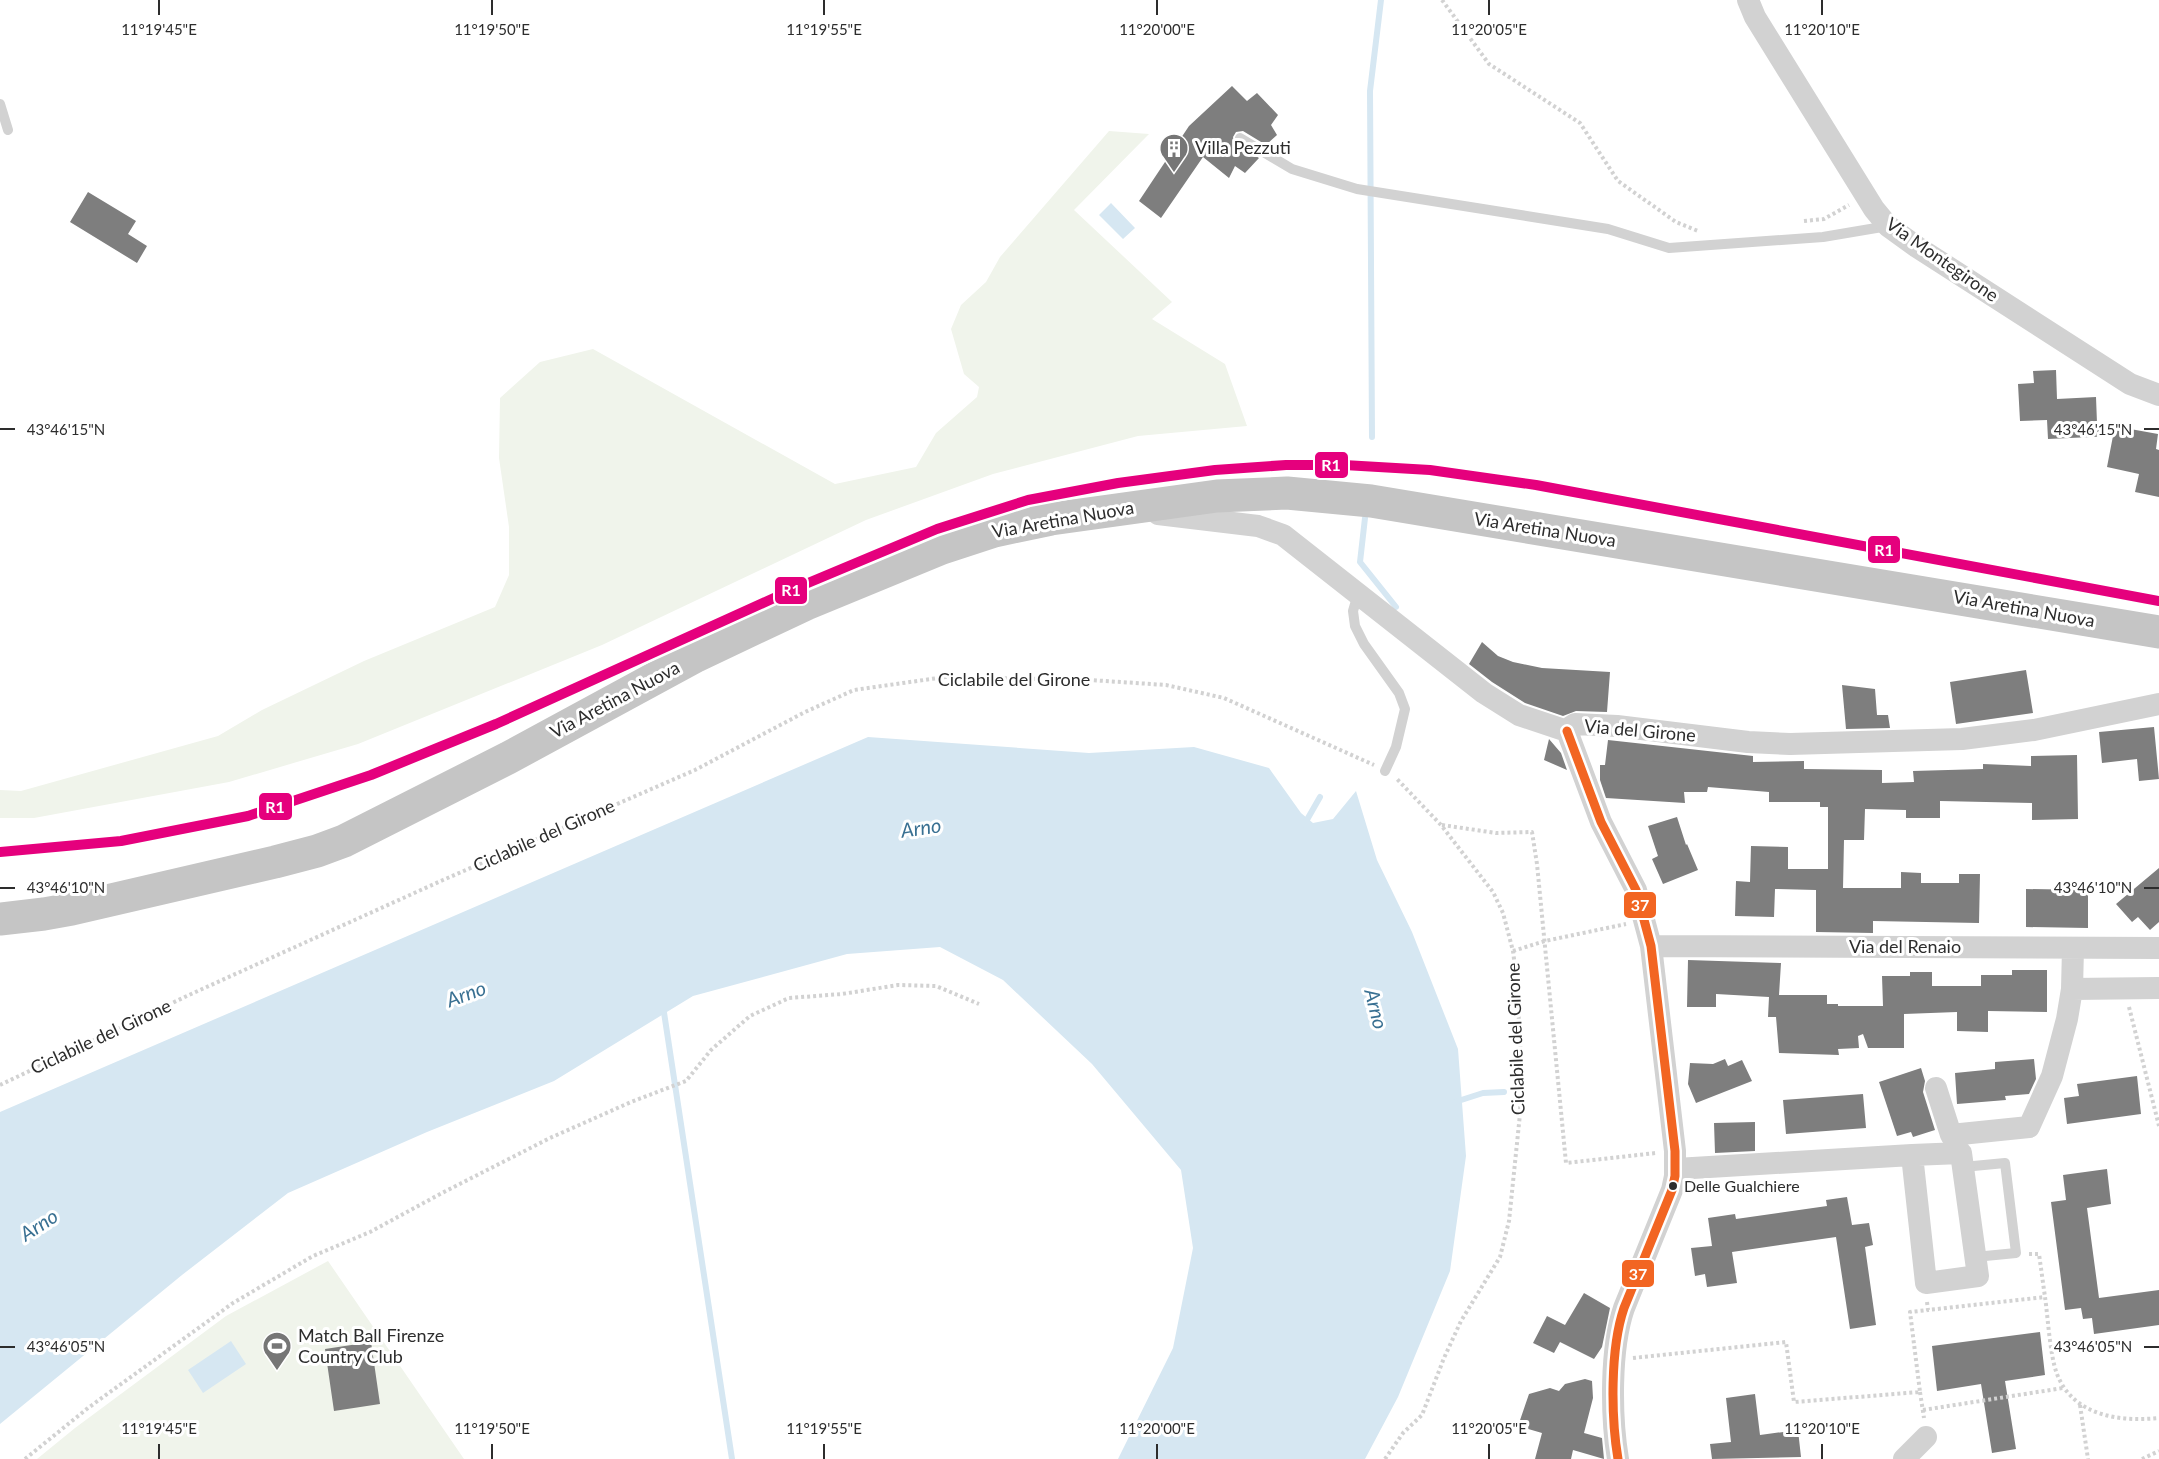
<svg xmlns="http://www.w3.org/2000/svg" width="2159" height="1459" font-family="Lato,sans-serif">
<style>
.green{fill:#f0f4eb}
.water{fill:#d6e7f2}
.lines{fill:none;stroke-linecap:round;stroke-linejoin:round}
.stream{stroke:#d6e7f2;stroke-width:6}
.building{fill:#7e7e7e}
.path{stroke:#d2d2d2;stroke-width:4;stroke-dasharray:3 3;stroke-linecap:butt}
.service{stroke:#d2d2d2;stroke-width:10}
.minor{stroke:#d2d2d2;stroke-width:22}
.primary{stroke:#c5c5c5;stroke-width:33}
.bus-1-casing{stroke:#fff;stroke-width:14}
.bus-1{stroke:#f26522;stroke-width:9}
.rail-1-casing{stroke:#fff;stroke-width:15}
.rail-1{stroke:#e5007d;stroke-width:10}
.ticks{fill:none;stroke:#2d2d2d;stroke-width:2}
.bus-dot{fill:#2d2d2d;stroke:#fff;stroke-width:2}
.labels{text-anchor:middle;stroke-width:6;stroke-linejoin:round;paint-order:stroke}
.bus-label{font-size:16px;fill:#2d2d2d;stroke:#fff;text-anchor:start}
.poi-label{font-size:18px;fill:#2d2d2d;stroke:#fff;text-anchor:start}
.street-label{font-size:18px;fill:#2d2d2d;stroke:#fff}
.water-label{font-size:20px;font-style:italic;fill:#397092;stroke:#fff}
.ticks-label{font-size:15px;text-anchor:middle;fill:#2d2d2d;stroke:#fff;stroke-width:6;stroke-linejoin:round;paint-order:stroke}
.line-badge{stroke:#fff;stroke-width:2}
.badge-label{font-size:16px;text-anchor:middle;font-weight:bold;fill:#fff}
</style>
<rect width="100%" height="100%" fill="#fff"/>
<path class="green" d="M1109,131L1149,134L1074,210L1172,302L1152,319L1225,364L1247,426L1138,436L993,474L866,520L602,645L358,744L229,782L34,818H0V790L21,791L218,736L262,710L364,661L495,607L509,575V527L499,458L500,398L540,362L593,349L835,484L916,467L936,433L977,397L979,387L964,374L951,329L961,305L986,282L1000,257Z
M328,1261L464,1459H37L75,1428L226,1316Z"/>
<path class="water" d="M1111,203L1135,228L1123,239L1099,215Z
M868,737L1089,753L1194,747L1269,768L1301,813L1313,823L1333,819L1356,791L1377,860L1412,932L1458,1049L1466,1156L1450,1271L1398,1397L1365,1459H1118L1173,1348L1193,1248L1181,1170L1092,1064L1003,980L940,947L847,954L693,996L554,1081L427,1132L288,1193L182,1275L0,1424V1112Z
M231,1341L246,1364L203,1393L188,1370Z"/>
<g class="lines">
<path class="stream" d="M1372,437L1370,91L1381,0
M1365,518L1360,562L1396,607
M1304,825L1320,797
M663,1006L732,1459
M1455,1102L1483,1093L1504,1092"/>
</g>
<path class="building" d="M1232,86L1247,101L1257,93L1278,115L1271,125L1277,135L1266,145L1243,131L1236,132L1233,137L1234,142L1259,158L1245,173L1235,166L1229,178L1203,157L1161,218L1139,201L1189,126Z
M88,192L136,221L128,234L147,246L137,263L70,222Z
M2056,370L2057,399L2096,397L2097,423L2158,434L2156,449L2159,450V497L2135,492L2139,474L2107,467L2113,436L2048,439L2047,420L2020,421L2018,384L2034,383L2033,371Z
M1482,642L1498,656L1513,662L1542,668L1610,672L1607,712L1576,711L1563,716L1525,703L1492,682L1469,664Z
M2026,670L2033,713L1956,724L1950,682Z
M1842,685L1875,689L1877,715H1888L1890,728L1846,729Z
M2154,727L2159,779L2139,781L2137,759L2102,763L2099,732Z
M1549,739L1561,753L1567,770L1544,760Z
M1608,740L1753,756V762L1804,761V769L1882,770V783L1914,782L1913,771L1983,769V764L2031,766V756L2077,755L2078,819L2032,820V803L1940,801V818H1906V810L1865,809L1864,840H1844L1843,888H1901V872L1921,873V883H1959V874H1980L1979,923L1873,921V933L1816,932V890L1775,889L1774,917L1735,916L1736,881L1750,882L1751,846L1788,847V869H1828V807H1820V802H1769V792L1708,787L1707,792H1684L1685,803L1606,798L1600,780V765H1605Z
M1677,817L1686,845L1687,844L1698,870L1663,884L1652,859L1658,856L1648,826Z
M2159,868V922L2150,930L2138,917L2132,922L2116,904Z
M2026,889L2088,890V928L2026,927Z
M1688,960L1781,963L1779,995H1827V1004H1838V1006H1883L1882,976H1910V972H1932V986H1981V975H2012V970H2047V1012L1988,1011V1032L1957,1031V1012L1904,1014V1048H1868L1863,1034L1858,1036L1859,1048L1838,1049L1839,1055L1779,1053L1776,1017H1768L1769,997L1716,994V1007H1687Z
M1725,1059L1728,1066L1742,1060L1752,1081L1696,1103L1688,1084L1690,1063L1713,1064Z
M2034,1059L2036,1079L2029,1094L2005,1096L2006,1100L1957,1104L1955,1073L1995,1069V1062Z
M1921,1068L1925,1081L1923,1092L1935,1130L1913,1137L1911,1132L1897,1136L1879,1082Z
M2137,1076L2141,1114L2067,1124L2064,1098L2079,1096L2077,1084Z
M1863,1094L1866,1128L1786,1134L1783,1100Z
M1755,1122V1151L1715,1153L1714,1123Z
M2107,1169L2111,1204L2087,1208L2099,1298L2159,1290V1325L2094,1334L2092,1318L2083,1319L2081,1308L2065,1310L2051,1202L2066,1200L2063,1175Z
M1847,1197L1852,1225L1869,1223L1873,1245L1865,1247L1876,1325L1850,1329L1836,1237L1732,1252L1737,1283L1707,1287L1705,1274L1695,1276L1691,1248L1712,1246L1708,1218L1735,1214L1736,1219L1827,1206L1826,1200Z
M1584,1293L1610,1308L1602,1347L1594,1359L1560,1342L1554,1353L1533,1343L1547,1316L1565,1325Z
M2040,1332L2045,1375L2005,1381L2016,1449L1992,1453L1981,1384L1937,1391L1932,1346Z
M371,1342L380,1404L334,1411L325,1349Z
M1585,1379L1592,1381L1593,1398L1584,1433L1602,1438L1604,1459L1573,1450L1571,1459H1535L1542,1433L1518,1426L1529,1394L1550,1388L1559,1391L1565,1384Z
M1755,1394L1760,1435L1798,1430L1801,1457L1712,1459L1710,1444L1731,1442L1726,1398Z"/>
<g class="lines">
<path class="path" d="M1442,0L1489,64L1580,123L1618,181L1676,222L1698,231
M1804,221L1824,219L1849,205
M1442,825L1496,833L1532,832L1537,864L1566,1163L1656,1153
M1513,951L1545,941L1626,924
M2129,1007L2159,1126
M0,1085L189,995L443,880L695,770L805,712L854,690L945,677L1090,680L1166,685L1224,698L1374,765
M2029,1254H2039L2045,1297
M1927,1302L1928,1310L2045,1297C2048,1318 2050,1356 2057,1374C2073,1416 2120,1422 2159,1418
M1633,1358L1786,1342L1794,1402L1920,1392L1910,1312L1928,1310
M1920,1392L1924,1418
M2080,1405L2088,1459
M1923,1410L2063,1388
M25,1459L88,1408L233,1303L313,1256L370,1232L442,1193L550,1138L631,1102L686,1081L711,1050L750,1016L789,998L842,994L898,985L936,986L979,1004
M1385,1459L1403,1433L1422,1415L1444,1358L1461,1321L1500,1257L1509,1221L1520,1114L1521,1061L1517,983L1513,951L1503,913L1493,892L1441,825L1396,778
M2142,1459L2159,1451"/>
<path class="service" d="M0,104L8,130
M1240,138L1292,169L1357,189L1608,229L1669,248L1823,237L1888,226
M1358,594L1353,611L1355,626L1364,644L1399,693L1405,709L1396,747L1385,771
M1963,1167L2005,1163L2016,1253L1975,1257"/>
<path class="minor" d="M1748,0L1755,17L1874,209L1888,226L1917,247L2130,384L2159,395
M1158,514L1258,526L1283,535L1484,693L1519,715L1567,731
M1567,731L1601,822L1636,890L1651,946L1675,1151V1176L1672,1190L1624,1308C1610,1349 1611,1417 1618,1459
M1567,731L1569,728L1575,724L1617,726L1748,742L1790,744L1962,739L2034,730L2159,704
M1651,946L2159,948
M2073,948L2072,989L2159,988
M1936,1088L1951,1135L2029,1127L2052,1076L2067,1019L2072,989
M1676,1169L1912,1155L1926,1283L1978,1276L1961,1153L1912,1155
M1904,1459L1926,1437"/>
<path class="primary" d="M0,919L44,914L72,909L275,862L317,851L344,841L508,758L696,656L806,604L942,548L994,531L1051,519L1217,496L1287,493L1371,501L2159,632"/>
<g class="bus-1-casing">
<path id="bus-1" d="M1567,731L1601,822L1636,890L1651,946L1675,1151V1176L1672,1190L1624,1308C1610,1349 1611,1417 1618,1459"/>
</g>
<use href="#bus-1" class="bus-1"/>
<g class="rail-1-casing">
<path id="rail-1" d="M0,852L121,841L248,816L371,775L496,724L796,588L937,529L1028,500L1118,483L1215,470L1286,465H1344L1430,470L1536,485L2159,601"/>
</g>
<use href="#rail-1" class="rail-1"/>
</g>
<path class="ticks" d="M159,0V15M492,0V15M824,0V15M1157,0V15M1489,0V15M1822,0V15M0,429H15M2144,429H2159M0,888H15M2144,888H2159M0,1347H15M2144,1347H2159M159,1444V1459M492,1444V1459M824,1444V1459M1157,1444V1459M1489,1444V1459M1822,1444V1459"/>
<defs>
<g id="building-pin" transform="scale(1.5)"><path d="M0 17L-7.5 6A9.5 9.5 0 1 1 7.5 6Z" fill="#767676" stroke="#fff"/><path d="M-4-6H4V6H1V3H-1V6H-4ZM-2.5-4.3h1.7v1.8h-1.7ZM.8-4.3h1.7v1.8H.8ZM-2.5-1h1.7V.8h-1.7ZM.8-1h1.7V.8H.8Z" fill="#fff"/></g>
<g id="stadium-pin" transform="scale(1.5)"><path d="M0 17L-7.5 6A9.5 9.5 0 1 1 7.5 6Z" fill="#767676" stroke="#fff"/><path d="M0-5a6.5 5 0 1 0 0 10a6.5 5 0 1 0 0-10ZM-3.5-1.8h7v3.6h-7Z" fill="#fff"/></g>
</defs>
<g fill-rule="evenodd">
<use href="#building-pin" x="1174" y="148"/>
<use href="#stadium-pin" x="277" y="1346"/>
</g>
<circle class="bus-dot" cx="1673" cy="1186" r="5"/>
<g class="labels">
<g class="bus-label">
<text x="1684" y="1192">Delle Gualchiere</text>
</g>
<g class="poi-label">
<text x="1195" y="154">Villa Pezzuti</text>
<text x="298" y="1342">Match Ball Firenze<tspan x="298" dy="21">Country Club</tspan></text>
</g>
<g class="street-label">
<text transform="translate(1942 260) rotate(35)" y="6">Via Montegirone</text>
<text transform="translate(1063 520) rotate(-10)" y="6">Via Aretina Nuova</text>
<text transform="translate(1545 530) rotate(9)" y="6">Via Aretina Nuova</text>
<text transform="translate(2024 609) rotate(10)" y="6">Via Aretina Nuova</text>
<text x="1014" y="686">Ciclabile del Girone</text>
<text transform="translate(615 700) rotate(-28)" y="6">Via Aretina Nuova</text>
<text transform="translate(1640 731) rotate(5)" y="6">Via del Girone</text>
<text transform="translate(544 836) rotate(-24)" y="6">Ciclabile del Girone</text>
<text x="1905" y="953">Via del Renaio</text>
<text transform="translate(101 1037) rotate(-25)" y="6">Ciclabile del Girone</text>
<text transform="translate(1516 1039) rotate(-92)" y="6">Ciclabile del Girone</text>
</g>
<g class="water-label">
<text transform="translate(921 828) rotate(-8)" y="7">Arno</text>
<text transform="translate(466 994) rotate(-20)" y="7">Arno</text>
<text transform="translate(1376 1009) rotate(76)" y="7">Arno</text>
<text transform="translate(39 1225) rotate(-33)" y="7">Arno</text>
</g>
</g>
<g class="ticks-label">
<text x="159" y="35">11°19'45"E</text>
<text x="492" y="35">11°19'50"E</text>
<text x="824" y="35">11°19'55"E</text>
<text x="1157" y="35">11°20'00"E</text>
<text x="1489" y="35">11°20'05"E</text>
<text x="1822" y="35">11°20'10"E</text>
<text x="66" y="435">43°46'15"N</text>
<text x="2093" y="435">43°46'15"N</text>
<text x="66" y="893">43°46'10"N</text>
<text x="2093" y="893">43°46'10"N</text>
<text x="66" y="1352">43°46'05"N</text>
<text x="2093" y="1352">43°46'05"N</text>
<text x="159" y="1434">11°19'45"E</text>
<text x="492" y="1434">11°19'50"E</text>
<text x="824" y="1434">11°19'55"E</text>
<text x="1157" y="1434">11°20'00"E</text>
<text x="1489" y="1434">11°20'05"E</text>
<text x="1822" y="1434">11°20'10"E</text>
</g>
<g class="line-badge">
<rect x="1314" y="451" width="35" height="28" rx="6" fill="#e5007d"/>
<rect x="1867" y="535" width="34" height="29" rx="6" fill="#e5007d"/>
<rect x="774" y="576" width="34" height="29" rx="6" fill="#e5007d"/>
<rect x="258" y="792" width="35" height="29" rx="6" fill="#e5007d"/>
<rect x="1623" y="891" width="34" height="28" rx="6" fill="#f26522"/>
<rect x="1621" y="1259" width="34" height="29" rx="6" fill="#f26522"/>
</g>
<g class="badge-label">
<text x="1331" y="471">R1</text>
<text x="1884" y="556">R1</text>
<text x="791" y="596">R1</text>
<text x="275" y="813">R1</text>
<text x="1640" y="911">37</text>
<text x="1638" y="1280">37</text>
</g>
</svg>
